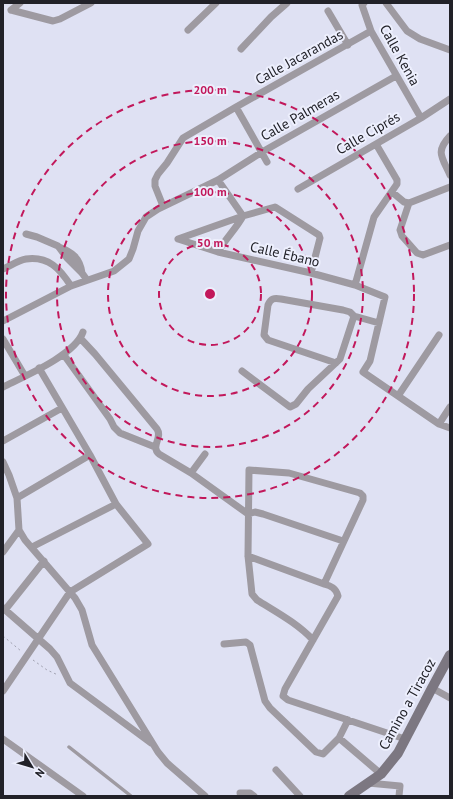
<svg xmlns="http://www.w3.org/2000/svg" width="453" height="799" font-family="'PT Sans',sans-serif">
<style>
.lines{fill:none;stroke-linecap:round;stroke-linejoin:round}
.path{stroke:#9fa0af;stroke-width:1;stroke-dasharray:2 3;stroke-linecap:butt}
.lane{stroke:#9e9aa1;stroke-width:3.5}
.street{stroke:#9e9aa1;stroke-width:7}
.secondary{stroke:#7c7781;stroke-width:10}
.ring{fill:none;stroke:#c2185b;stroke-width:2;stroke-dasharray:7 5}
.labels{text-anchor:middle;stroke-width:4;stroke-linejoin:round;paint-order:stroke}
.street-label{font-size:14px;fill:#212128;stroke:#edeffd}
.centre{fill:#c2185b;stroke:#edeffd;stroke-width:2}
.ring-label{font-size:12px;text-anchor:middle;font-weight:bold;fill:#c2185b;stroke:#edeffd;stroke-width:4;stroke-linejoin:round;paint-order:stroke}
</style>
<rect width="100%" height="100%" fill="#dfe1f3"/>
<g class="lines">
<path class="path" d="M3,636L21,651
M33,660L47,670L58,675"/>
<path class="lane" d="M69,747L131,796"/>
<path class="street" d="M364,3L362,5L371,31L421,118
M386,3L407,31L420,39L450,50
M11,10L53,21L60,19L91,3
M11,10L20,3
M328,11L348,45
M188,30L216,3
M241,49L271,17L287,3
M236,107L267,162
M450,136C435,152 442,157 450,175
M218,180L243,216
M298,189L421,118L450,99
M392,192L404,202L409,203L450,187
M409,203L400,230L402,236L417,253L423,255L450,245
M163,206L155,186V180L158,174L167,163L183,138L236,107L371,31
M26,234L37,237L58,246L67,258L82,273L87,280
M178,239L218,252L311,273L355,285L385,297L370,361L363,372L439,424L450,428
M178,239L243,216L275,207L319,235L320,238L311,273
M59,247C72,252 80,258 82,273
M218,252C225,239 236,229 243,216
M3,269C10,266 19,260 26,259C49,256 60,269 71,286
M355,285L374,217L397,184V180L376,144
M3,321L71,286L114,271L129,259L133,249L138,231L146,217L158,209L218,180L262,152L396,76
M3,339L25,376
M81,339L95,354L157,429C163,438 150,446 159,454L191,473L248,514L255,512L263,514L343,541
M64,355L110,419L114,427L120,433L155,447
M336,363L268,340L264,335L268,305C271,298 274,298 281,299L343,310L350,312L354,316L379,323
M242,371L290,407L296,404L308,389L340,359L354,316
M3,387C25,376 75,355 83,332
M398,396L439,335
M439,424L450,407
M3,441L62,408
M3,462L9,475L17,498L19,530L25,540L75,598L82,610L92,645L158,752L167,763L205,796
M191,473L205,454
M17,498L90,455
M32,547L116,504
M3,552L19,530
M248,556L324,584C331,586 336,588 338,596L285,689L283,696L288,700L405,739
M3,608L50,649L57,657L70,683L151,743
M5,610L44,561
M313,640C297,623 276,612 257,600L252,594L248,556L249,470L289,473L360,493L363,496V500L324,584
M224,644L246,642L250,645L265,701L270,708L316,752L323,754L339,738L348,720
M432,688L450,698
M3,691L70,592L148,544L116,504L90,455L39,368
M339,738L381,774
M3,739L83,796
M276,770L300,796
M368,783L400,786L399,796
M240,793H250L254,796"/>
<path class="secondary" d="M349,796L381,774L398,753L432,688L450,655"/>
</g>
<g class="ring">
<circle cx="210" cy="294" r="51"/>
<circle cx="210" cy="294" r="102"/>
<circle cx="210" cy="294" r="153"/>
<circle cx="210" cy="294" r="204"/>
</g>
<g class="labels">
<g class="street-label">
<text transform="translate(400 55) rotate(61)" y="5">Calle Kenia</text>
<text transform="translate(299 57) rotate(-29)" y="5">Calle Jacarandas</text>
<text transform="translate(300 115) rotate(-30)" y="5">Calle Palmeras</text>
<text transform="translate(368 133) rotate(-30)" y="5">Calle Ciprés</text>
<text transform="translate(285 254) rotate(13)" y="5">Calle Ébano</text>
<text transform="translate(407 704) rotate(-61)" y="5">Camino a Tiracoz</text>
</g>
</g>
<circle cx="210" cy="294" r="6" class="centre"/>
<g class="ring-label">
<text x="210" y="94">200 m</text>
<text x="210" y="145">150 m</text>
<text x="210" y="196">100 m</text>
<text x="210" y="247">50 m</text>
</g>
<rect width="453" height="799" fill="none" stroke="#212128" stroke-width="8"/>
<g transform="translate(32 767) rotate(128)" stroke="#edeffd" stroke-width="3" paint-order="stroke">
<path d="M0-3L7 15L0 10L-7 15Z" fill="#212128"/>
<text y="-6" font-size="11" font-weight="bold" text-anchor="middle" fill="#212128">N</text>
</g>
</svg>
